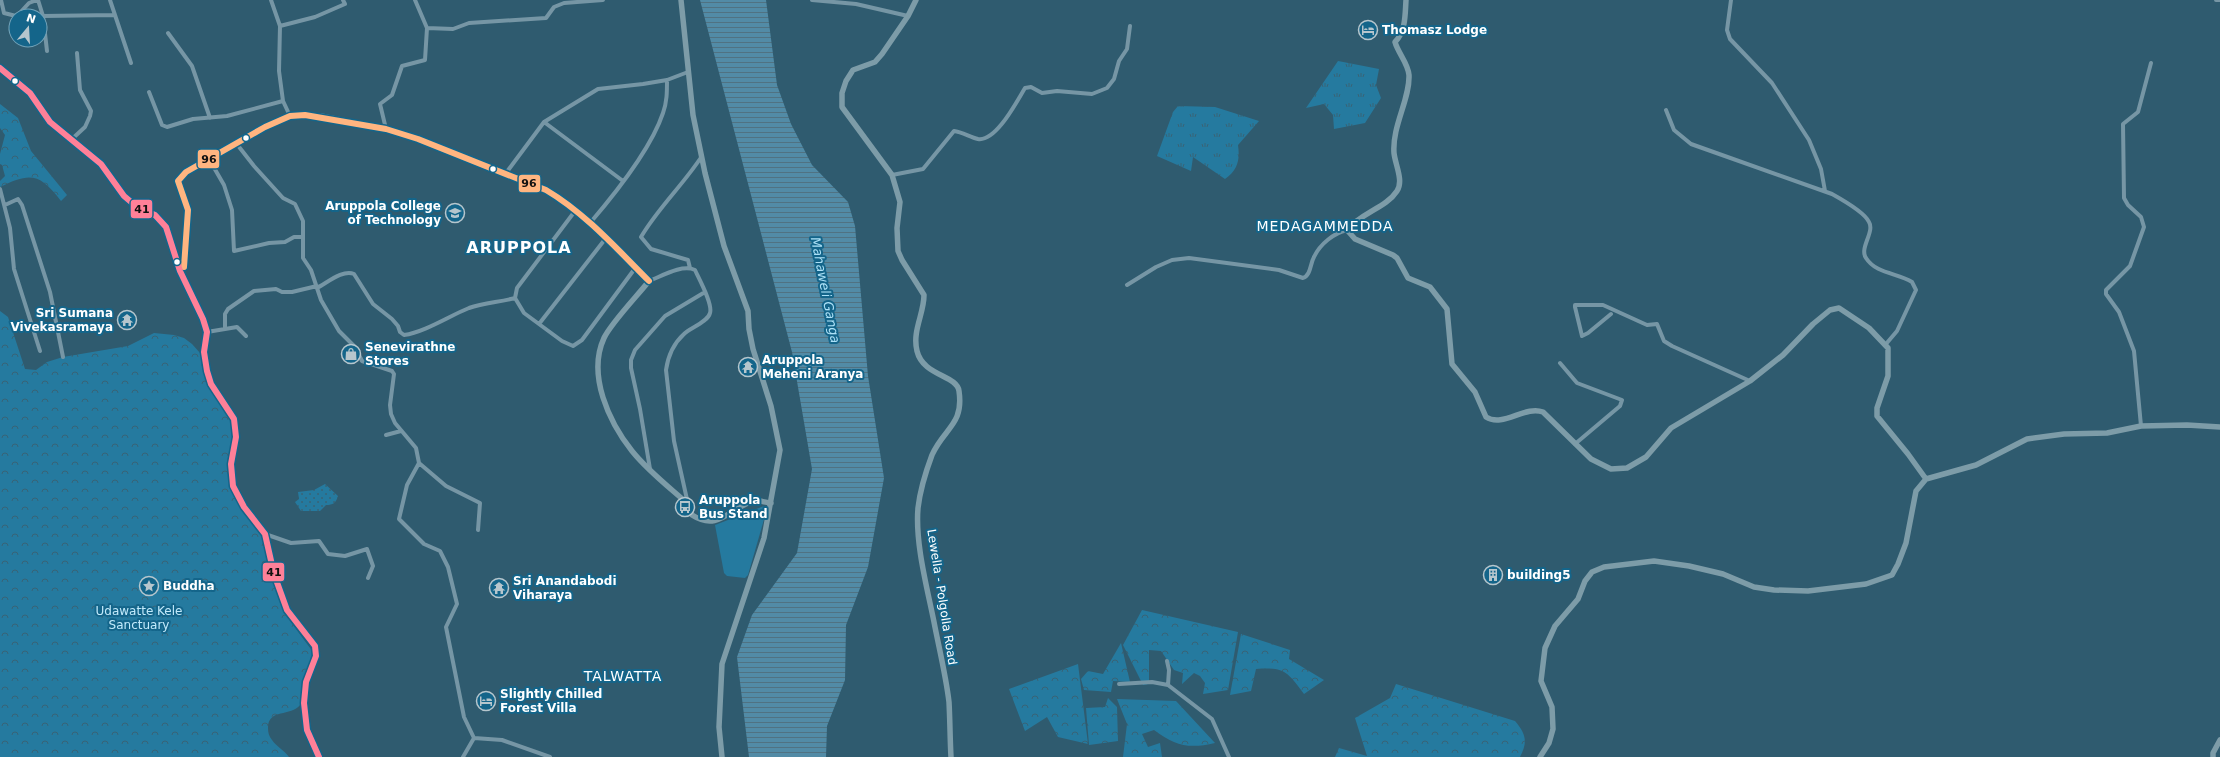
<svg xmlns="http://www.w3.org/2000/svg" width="2220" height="757" font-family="'DejaVu Sans',sans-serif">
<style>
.grass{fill:url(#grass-dots)}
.forest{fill:url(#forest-crowns)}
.park{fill:url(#park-tufts)}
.garden{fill:#257a9f}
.water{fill:url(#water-rules)}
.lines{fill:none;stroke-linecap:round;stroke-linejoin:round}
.street{stroke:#7696a5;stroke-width:4}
.secondary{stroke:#7d9ca8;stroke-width:5.5}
.primary{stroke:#7594a2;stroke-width:6}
.bus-1-casing{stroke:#14658a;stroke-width:9}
.bus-2-casing{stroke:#14658a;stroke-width:9}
.bus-1{stroke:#ffb580;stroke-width:6}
.bus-2{stroke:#ff8098;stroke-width:6}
.bus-dot{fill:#fff;stroke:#14658a;stroke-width:1.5}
.labels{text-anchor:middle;stroke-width:4;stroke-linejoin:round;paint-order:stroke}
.poi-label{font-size:12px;font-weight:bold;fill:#fff;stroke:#14658a;text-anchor:start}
.street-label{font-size:12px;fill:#fff;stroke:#14658a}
.park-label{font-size:12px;fill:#c2eafb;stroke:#14658a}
.water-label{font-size:13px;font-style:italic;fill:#ace1f7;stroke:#14658a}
.quarter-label{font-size:14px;letter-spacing:1px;fill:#fff;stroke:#14658a}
.district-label{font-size:16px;font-weight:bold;letter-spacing:1px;fill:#fff;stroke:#14658a}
.line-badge{stroke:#14658a;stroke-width:1.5}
.pale-badge-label{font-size:11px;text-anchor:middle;font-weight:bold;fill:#111}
</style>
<defs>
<pattern id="grass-dots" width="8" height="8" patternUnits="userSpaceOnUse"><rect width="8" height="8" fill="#257a9f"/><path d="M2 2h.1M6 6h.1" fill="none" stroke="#386376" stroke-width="1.8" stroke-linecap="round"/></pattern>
<pattern id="forest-crowns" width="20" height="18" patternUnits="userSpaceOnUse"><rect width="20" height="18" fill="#257a9f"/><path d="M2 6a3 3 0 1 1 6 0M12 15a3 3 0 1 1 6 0" fill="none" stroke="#386376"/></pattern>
<pattern id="park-tufts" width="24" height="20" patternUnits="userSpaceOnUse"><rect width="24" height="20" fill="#257a9f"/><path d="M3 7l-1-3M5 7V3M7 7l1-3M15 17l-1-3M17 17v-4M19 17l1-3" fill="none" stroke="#386376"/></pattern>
<pattern id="water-rules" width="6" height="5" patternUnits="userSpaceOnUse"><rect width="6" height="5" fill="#528ba6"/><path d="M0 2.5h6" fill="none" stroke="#507282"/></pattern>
</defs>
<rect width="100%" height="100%" fill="#2f5b6f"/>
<path class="grass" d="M325,484L338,496C336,503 333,505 326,505L320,511H301L295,502L299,499L298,492L314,490Z"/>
<path class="forest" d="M0,104L18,118L31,151L67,195L61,201C40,173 30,172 0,187V181L5,176L2,165L0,164V154L5,135L0,128Z
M0,311L8,317L25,369L36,370L47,362L63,357L128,346L154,333L174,335L184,338L192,344L200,353L213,391L230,419L236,437L231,464L233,486L266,543L273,583L285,614L313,652C313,662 307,668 304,678C301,686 305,697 300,705C291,717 268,708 268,728C268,733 269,736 272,740C276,746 284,750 289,757H0Z
M1142,610L1238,632L1228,690L1203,694L1205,683L1200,676L1194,673L1182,684L1183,673L1174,670L1161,651L1149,650V684L1143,685L1123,645Z
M1241,634L1290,650L1289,659L1324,680L1304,694C1287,671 1284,667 1256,669L1251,691L1230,695Z
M1121,643L1130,682L1113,681L1111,692L1084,690L1081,679L1088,671L1103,674Z
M1078,664L1088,744L1058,737L1047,717L1025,731L1009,689Z
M1396,684L1515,721C1526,734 1528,742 1520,757H1335L1339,748L1367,756L1355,718L1390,698Z
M1108,698L1117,707L1118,741L1089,745L1086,708L1105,707Z
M1117,699L1176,701L1215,743C1189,749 1175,746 1154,730L1142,734L1148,747L1160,743L1162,757H1123L1127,724Z"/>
<path class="park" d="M1338,61L1379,69L1376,85L1381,98L1365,123L1334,129L1333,115L1324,104L1306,108Z
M1178,106L1215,107L1259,121L1238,145C1240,160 1238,170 1225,179L1193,157L1191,171L1157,156L1173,112Z"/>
<path class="garden" d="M764,506L767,509L748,575L745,578L727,576L724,573L715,525Z"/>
<path class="water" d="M700,0H766L777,85L791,124L812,165L848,202L855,226L868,376L884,478L868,567L846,625L845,680L827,726L826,757H749L737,657L752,615L797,553L812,469L792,352Z"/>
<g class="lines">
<path class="street" d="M1,0L4,13L16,16
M38,0L43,16L47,51
M110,0L131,63
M271,0L280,26L279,71L283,101L290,116
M812,0L856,4L908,16
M1731,0L1727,30L1730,39L1772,83L1809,140L1821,169L1825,191
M2216,0H2220
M17,16L29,3L37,0
M43,16L115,15
M280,26L315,17L345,4L343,0
M427,28L453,29L469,23L546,18L554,7L564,3L603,0
M168,33L192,66L210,118
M149,92L162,125L167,127L193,119L227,116L283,101
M1666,110L1674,130L1691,144L1832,194C1841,199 1865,213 1869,222C1875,232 1859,248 1866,258C1876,274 1898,273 1912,282L1916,290L1897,331L1886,344
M544,122L623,181
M386,129L380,104L392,95L402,66L425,60L427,28L415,0
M72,139L85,127L90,116L91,111L80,90L77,53
M236,143L254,166L283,198L295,204L303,221V258L311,270L321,300L339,331L355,347L362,361L392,371L394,374L390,405L391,414L395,423L416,448L419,463L446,486L480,503L478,530
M209,159L224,185L232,210L234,251L269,243L285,242L294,237H302
M506,173L544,122L598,89L643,84L667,80L688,72
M892,175L923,169L954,131C962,132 970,137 978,139C996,142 1017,101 1025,88L1031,87L1042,93L1057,91L1092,94L1107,88L1114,79L1119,61L1127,49L1130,26
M0,189L10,228L14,269L40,351
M5,205L18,199L22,205L50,292L63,357
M575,211L517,288L515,298L524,313L562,341L573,346L582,340L636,267
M590,223C614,195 651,149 663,113C667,102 667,92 667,80
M690,268L688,260L651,249L641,237C658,208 683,185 702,156
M649,281C662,276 682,264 695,270C699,279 713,304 710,313C708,322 690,328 684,334C673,344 668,356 666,370L674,441L688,504
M1127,285L1156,267L1172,260L1189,258L1279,270L1303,278C1311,275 1310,264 1314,257C1320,244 1334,233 1347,230
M317,288C327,283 343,269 354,274L373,304L392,319L398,326L400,332L404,335C425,332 449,316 469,308C484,303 500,302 515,298
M1611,314L1588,333L1582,336L1575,307V305H1603L1647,325L1657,324L1664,341L1672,346L1750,381
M539,324L606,238
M225,329L237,327L246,336
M207,332L225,329V314L228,309L254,291L276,289L282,292H292L317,286
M1560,363L1577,383L1622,400L1620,406L1575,444
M2141,426L2134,351L2119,312L2106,294V290L2130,266L2144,227L2141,217L2128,205L2124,198L2123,124L2138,112L2151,63
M386,435L401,431
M419,463L407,485L399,519L424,544L440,551L448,567L457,604L446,627L464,717L474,738
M650,469L640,409L631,368V360L635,350L665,316L705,292
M265,534L291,543L319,541L328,554L345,556L367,549L373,566L368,578
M1167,661L1169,670L1168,685
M1119,684L1152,682L1168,685L1212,719L1229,757
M463,757L474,738L502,740L550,757"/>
<path class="secondary" d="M681,0L693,115L705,173L724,246L748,311L749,329L753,349L771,406L780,450L764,538L722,664L719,727L722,757
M916,0L908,16L882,54L875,62L853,70L846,81L842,93V107L892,175L900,202L897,228L898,251L902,260L924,295C924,314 912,331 917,351C923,376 957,375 959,391C964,425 944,428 932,455C926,471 920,491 918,508C915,543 927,587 934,622C939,648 946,676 949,702C950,720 950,739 951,757
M1406,0C1405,15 1406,31 1395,42C1398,53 1408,63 1409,75C1410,99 1392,126 1394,153C1395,164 1404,181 1397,191C1386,208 1362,212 1347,230L1355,239L1393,255L1397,258L1408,278L1430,287L1447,309L1452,364L1475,392L1486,417C1503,428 1525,405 1543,412L1591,459L1611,469L1627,468L1646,457L1671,428L1750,381L1783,355L1813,324L1830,310L1839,308L1869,328L1888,348V376L1877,408V416L1908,454L1926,479
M180,271L184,266L188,210L178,181L186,172L265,127L290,116H321L386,129L418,139L546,190L559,198L590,223L649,281C638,295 611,323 604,338C587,375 609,422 632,451C648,471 669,487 688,504L692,515C720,533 731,505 755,501C760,500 766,503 771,503
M1540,757L1549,743L1553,729L1552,707L1541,681L1545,648L1555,626L1578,599L1585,581L1592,572L1604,567L1654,561L1689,566L1723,574L1754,587L1774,590L1808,591L1866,584L1892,575L1898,564L1906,543L1916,491L1926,479L1976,465L2027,439L2064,434L2107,433L2141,426L2187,425L2220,427
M2213,757V753L2220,740"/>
<path class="primary" d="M0,68L30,93L50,122L101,164L124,196L137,207L155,215L166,227L180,271L203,319L207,332L204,352L207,371L211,384L234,419L236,437L231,464L233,486L244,507L265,534L274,574L287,610L315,646L316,656L306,682L304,703L307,730L319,757"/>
<g class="bus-1-casing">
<path id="bus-1" d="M184,267L188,210L178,181L186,172L265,127L290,116L305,115L386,129L418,139L546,190C585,213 617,249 649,281"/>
</g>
<g class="bus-2-casing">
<path id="bus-2" d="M0,68L30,93L50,122L101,164L124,196L137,207L155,215L166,227L180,271L203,319L207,332L204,352L207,371L211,384L234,419L236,437L231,464L233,486L244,507L265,534L274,574L287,610L315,646L316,656L306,682L304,703L307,730L319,757"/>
</g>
<use href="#bus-1" class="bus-1"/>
<use href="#bus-2" class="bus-2"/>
</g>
<defs>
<g id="hotel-ring" transform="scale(1)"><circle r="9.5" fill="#14658a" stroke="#b6c6cd" stroke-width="1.5"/><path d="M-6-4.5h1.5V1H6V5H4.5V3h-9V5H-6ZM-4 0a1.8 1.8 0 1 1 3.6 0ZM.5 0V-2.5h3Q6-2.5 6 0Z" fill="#b6c6cd"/></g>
<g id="university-ring" transform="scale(1)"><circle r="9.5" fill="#14658a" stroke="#b6c6cd" stroke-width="1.5"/><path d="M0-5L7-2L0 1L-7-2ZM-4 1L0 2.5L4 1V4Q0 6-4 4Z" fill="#b6c6cd"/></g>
<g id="temple-ring" transform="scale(1)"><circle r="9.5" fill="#14658a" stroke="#b6c6cd" stroke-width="1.5"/><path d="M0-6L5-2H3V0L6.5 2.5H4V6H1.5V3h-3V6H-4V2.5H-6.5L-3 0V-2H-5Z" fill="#b6c6cd"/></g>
<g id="shop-ring" transform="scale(1)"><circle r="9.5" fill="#14658a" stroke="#b6c6cd" stroke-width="1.5"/><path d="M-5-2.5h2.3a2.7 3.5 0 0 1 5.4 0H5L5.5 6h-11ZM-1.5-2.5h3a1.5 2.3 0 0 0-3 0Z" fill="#b6c6cd"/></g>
<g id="bus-ring" transform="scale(1)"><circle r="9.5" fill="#14658a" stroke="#b6c6cd" stroke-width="1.5"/><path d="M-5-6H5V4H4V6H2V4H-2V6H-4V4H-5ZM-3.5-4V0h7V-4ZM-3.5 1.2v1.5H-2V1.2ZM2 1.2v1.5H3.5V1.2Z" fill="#b6c6cd"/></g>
<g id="building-ring" transform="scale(1)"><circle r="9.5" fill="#14658a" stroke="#b6c6cd" stroke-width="1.5"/><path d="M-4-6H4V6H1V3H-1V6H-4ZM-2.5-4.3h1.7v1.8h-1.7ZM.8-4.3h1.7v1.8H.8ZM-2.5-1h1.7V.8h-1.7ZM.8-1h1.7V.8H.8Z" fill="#b6c6cd"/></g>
<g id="sight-ring" transform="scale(1)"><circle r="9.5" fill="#14658a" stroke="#b6c6cd" stroke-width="1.5"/><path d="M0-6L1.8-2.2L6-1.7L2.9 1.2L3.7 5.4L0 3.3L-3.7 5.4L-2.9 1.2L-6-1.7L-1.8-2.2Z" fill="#b6c6cd"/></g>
</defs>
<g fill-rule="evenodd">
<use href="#hotel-ring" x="1368" y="30"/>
<use href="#university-ring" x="455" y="213"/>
<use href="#temple-ring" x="127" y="320"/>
<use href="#shop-ring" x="351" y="354"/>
<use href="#temple-ring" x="748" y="367"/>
<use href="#bus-ring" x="685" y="507"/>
<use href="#building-ring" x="1493" y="575"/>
<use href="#sight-ring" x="149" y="586"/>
<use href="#temple-ring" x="499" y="588"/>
<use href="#hotel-ring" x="486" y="701"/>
</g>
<g class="bus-dot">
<circle cx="15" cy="81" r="3.5"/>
<circle cx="246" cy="138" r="3.5"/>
<circle cx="493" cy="169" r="3.5"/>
<circle cx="177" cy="262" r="3.5"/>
</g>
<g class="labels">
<g class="poi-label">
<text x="1382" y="34">Thomasz Lodge</text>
<text x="441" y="210" text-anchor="end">Aruppola College<tspan x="441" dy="14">of Technology</tspan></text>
<text x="113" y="317" text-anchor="end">Sri Sumana<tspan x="113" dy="14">Vivekasramaya</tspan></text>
<text x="365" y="351">Senevirathne<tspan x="365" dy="14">Stores</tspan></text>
<text x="762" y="364">Aruppola<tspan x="762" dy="14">Meheni Aranya</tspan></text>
<text x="699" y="504">Aruppola<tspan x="699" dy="14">Bus Stand</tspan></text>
<text x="1507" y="579">building5</text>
<text x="513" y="585">Sri Anandabodi<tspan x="513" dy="14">Viharaya</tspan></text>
<text x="163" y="590">Buddha</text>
<text x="500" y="698">Slightly Chilled<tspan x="500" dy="14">Forest Villa</tspan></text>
</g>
<g class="street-label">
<text transform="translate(942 597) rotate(81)" y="4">Lewella - Polgolla Road</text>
</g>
<g class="park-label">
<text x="139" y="615">Udawatte Kele<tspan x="139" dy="14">Sanctuary</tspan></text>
</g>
<g class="water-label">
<text transform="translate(826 290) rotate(79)" y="5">Mahaweli Ganga</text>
</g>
<g class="quarter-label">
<text x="1325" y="231">MEDAGAMMEDDA</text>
<text x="623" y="681">TALWATTA</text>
</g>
<g class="district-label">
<text x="519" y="253">ARUPPOLA</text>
</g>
</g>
<g class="line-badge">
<rect x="197" y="149" width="23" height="20" rx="4" fill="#ffb580"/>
<rect x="518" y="174" width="23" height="19" rx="4" fill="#ffb580"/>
<rect x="130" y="199" width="23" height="20" rx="4" fill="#ff8098"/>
<rect x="262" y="562" width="23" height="20" rx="4" fill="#ff8098"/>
</g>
<g class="pale-badge-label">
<text x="209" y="163">96</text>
<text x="529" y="187">96</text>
<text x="142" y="213">41</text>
<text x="274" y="576">41</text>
</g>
<g transform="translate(28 28) rotate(18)"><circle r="19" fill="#14658a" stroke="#72a3b9"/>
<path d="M0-3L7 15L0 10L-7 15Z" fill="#b6c6cd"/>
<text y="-6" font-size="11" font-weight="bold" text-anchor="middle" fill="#ffffff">N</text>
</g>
</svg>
